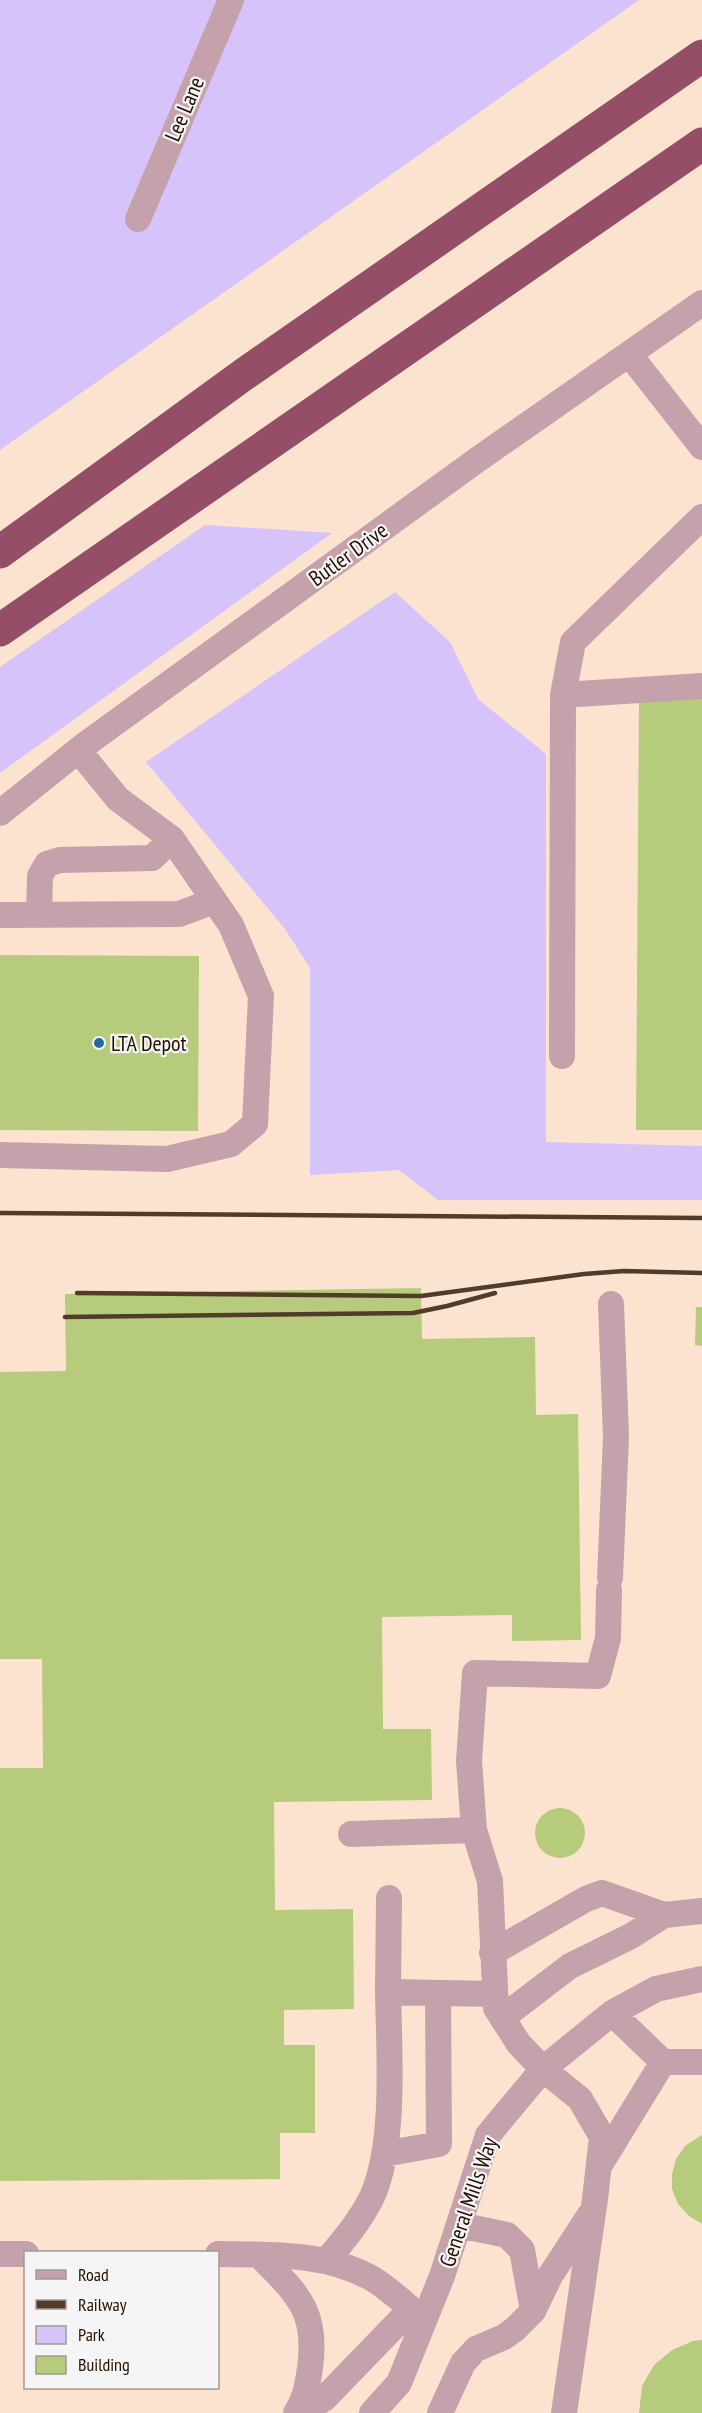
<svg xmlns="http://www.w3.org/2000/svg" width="702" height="2413" font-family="'PT Sans Narrow',sans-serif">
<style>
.green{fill:#d5c3f9}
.building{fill:#b7cb7c}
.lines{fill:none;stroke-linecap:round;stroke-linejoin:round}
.minor{stroke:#c4a1ab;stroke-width:26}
.highway{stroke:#944f66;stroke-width:33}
.rail{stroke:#513b2a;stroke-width:4.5}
.poi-dot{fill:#1b6fa0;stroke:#f5f5f5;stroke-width:2}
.labels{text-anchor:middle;stroke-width:4.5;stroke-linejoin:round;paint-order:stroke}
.street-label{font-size:22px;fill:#251000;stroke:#f5f5f5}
.poi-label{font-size:22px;fill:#251000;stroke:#f5f5f5;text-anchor:start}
</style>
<rect width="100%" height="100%" fill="#fce3cf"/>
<path class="green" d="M0,0H639L0,450Z
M205,525L332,533L0,773V667Z
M395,592L450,642L478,699L546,754V1142L702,1146V1200H438L399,1170L310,1175V968L285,929L146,762Z"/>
<path class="building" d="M639,696H702V1130H636Z
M0,955L199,956L198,1131L0,1130Z
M421,1288L422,1339L535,1337L536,1415L578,1414L581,1640L512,1641V1615L382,1617L383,1729H431L432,1800L274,1802L275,1910L353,1909L354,2009L284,2010V2045H315V2133H280V2179L0,2181V1768H43L42,1659H0V1372L66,1371L65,1294Z
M696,1307H702V1346L695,1345Z
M535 1833a25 25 0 1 1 50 0a25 25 0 1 1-50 0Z
M702,2135V2224L689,2216L678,2204L672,2189V2174L676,2159L685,2146Z
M702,2340V2413H639L642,2386L654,2365L672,2350L693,2341Z"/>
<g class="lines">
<path class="minor" d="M138,219L231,0
M629,354L702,447
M702,517L573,642L563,695L702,686
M0,813L86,744L477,460L702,303
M0,915L179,914L214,901
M39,915L40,876L47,864L60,860L152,858L172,839
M562,1056L563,695
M0,1155L167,1159L231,1144L255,1124L261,996L231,925L172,839L118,799L78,750
M610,1578L616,1437L611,1304
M474,1830L469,1761L475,1673L598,1676L608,1638L609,1590
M351,1834L474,1830L490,1881L496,2008L519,2044L543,2069L580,2099L602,2137L595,2199L564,2413
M389,1898L388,1992L495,1994
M492,1953L586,1899L602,1893L664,1915L702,1911
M502,2018L570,1966L631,1936L664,1915
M663,2062H702
M384,2154L439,2144L438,1993
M601,2163L663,2062L612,2013
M459,2225L507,2235L522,2250L533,2311
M0,2254H26
M218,2254C271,2255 325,2252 373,2279C391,2290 408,2307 424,2320
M259,2255C297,2294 318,2310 310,2368C307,2387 306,2397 296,2413
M327,2260C344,2240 360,2221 372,2197C396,2144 389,2050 388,1992
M299,2413L324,2399L411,2309
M372,2413L399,2383L442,2276L488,2135L543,2069L612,2013L656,1989L702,1979
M440,2413L463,2363L476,2349L504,2337L515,2329L533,2311L550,2276L589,2216"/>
<path class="highway" d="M0,552L243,375L702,56
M0,630L702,144"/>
<path class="rail" d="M0,1213L702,1218
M77,1293L421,1296L584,1274L624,1271L702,1273
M65,1317L413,1313L447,1306L495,1293"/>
</g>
<circle class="poi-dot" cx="99" cy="1043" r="6"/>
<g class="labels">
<g class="street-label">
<text transform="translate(184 109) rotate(-67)" y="8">Lee Lane</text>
<text transform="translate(348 554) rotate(-36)" y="8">Butler Drive</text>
<text transform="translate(468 2202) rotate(-71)" y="8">General Mills Way</text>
</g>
<g class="poi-label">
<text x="111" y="1051">LTA Depot</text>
</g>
</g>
<rect x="24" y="2251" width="195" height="138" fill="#f5f5f5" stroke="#a29993" stroke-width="1.5"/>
<rect x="36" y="2270" width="30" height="9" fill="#c4a1ab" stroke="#a29993" stroke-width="1.5"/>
<text x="78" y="2281" font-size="18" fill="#251000">Road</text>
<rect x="36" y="2300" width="30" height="9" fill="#513b2a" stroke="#a29993" stroke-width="1.5"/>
<text x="78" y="2311" font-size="18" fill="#251000">Railway</text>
<rect x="36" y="2326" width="30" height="18" fill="#d5c3f9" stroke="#a29993" stroke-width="1.5"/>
<text x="78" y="2341" font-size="18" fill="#251000">Park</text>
<rect x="36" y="2356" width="30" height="18" fill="#b7cb7c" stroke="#a29993" stroke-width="1.5"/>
<text x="78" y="2371" font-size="18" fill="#251000">Building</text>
</svg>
